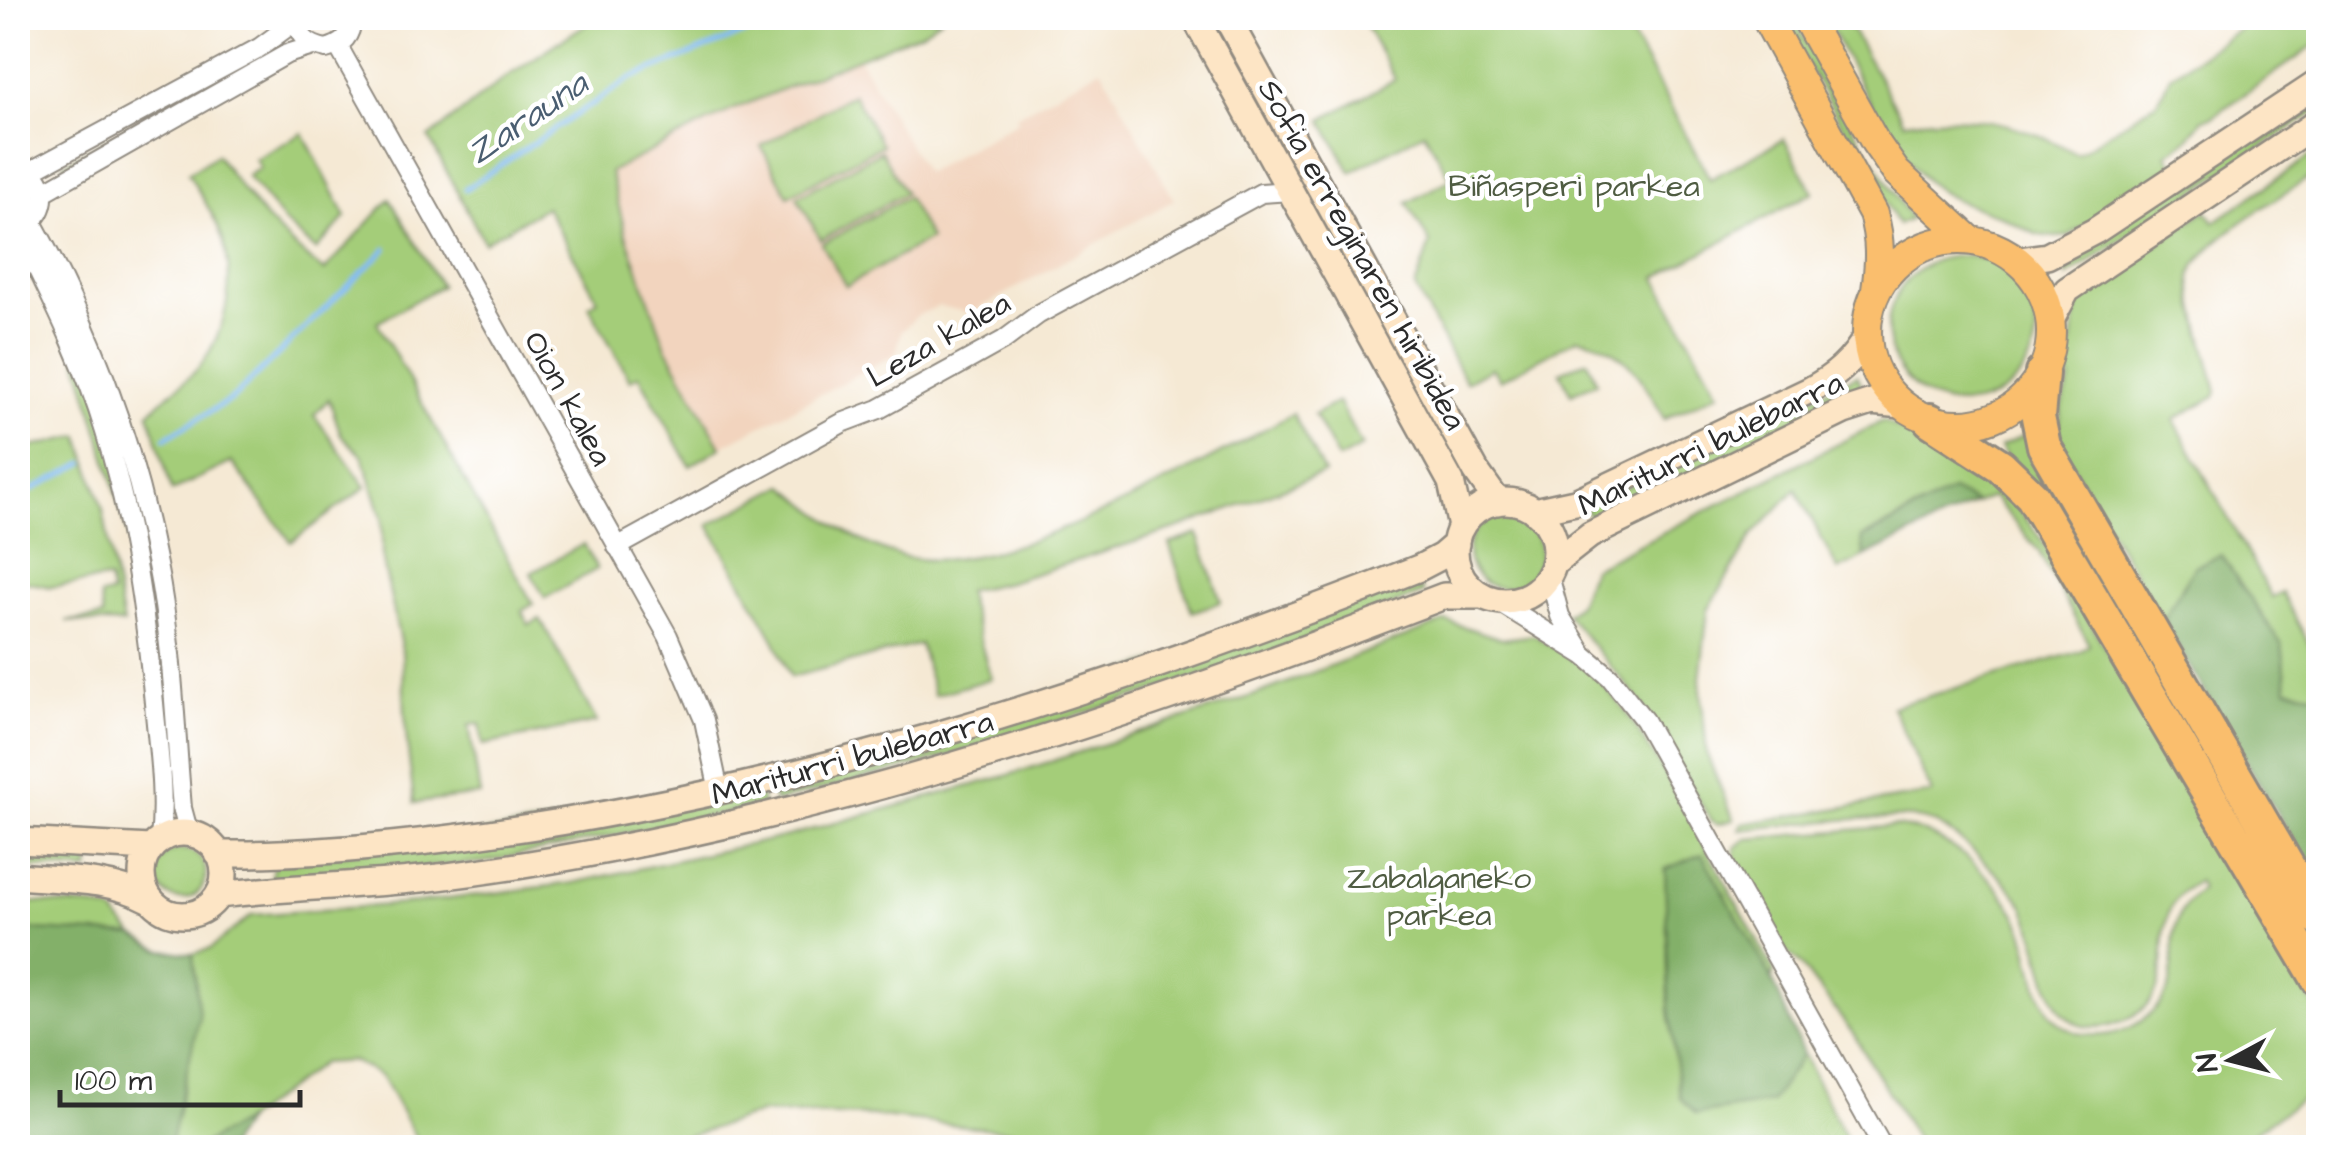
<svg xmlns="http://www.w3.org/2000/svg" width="2336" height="1165" font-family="'Architects Daughter',sans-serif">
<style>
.built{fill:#f2d4be}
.green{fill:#a4cd79;stroke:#687c52;stroke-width:2.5}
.forest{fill:#83b069;stroke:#576e4a;stroke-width:2.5}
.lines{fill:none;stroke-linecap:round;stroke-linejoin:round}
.stream{stroke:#83bcf4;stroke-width:5}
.street-casing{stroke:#908a80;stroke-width:22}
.secondary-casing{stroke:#908a80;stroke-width:30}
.primary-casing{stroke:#908a80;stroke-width:32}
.highway-casing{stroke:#908a80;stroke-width:38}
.street{stroke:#fff;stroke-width:18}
.secondary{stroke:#fde5c5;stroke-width:25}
.primary{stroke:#fabe6d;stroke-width:28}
.highway{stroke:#fabe6d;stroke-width:32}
.labels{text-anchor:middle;stroke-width:9;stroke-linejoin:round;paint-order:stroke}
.park-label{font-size:32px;fill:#4f5c42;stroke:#fff}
.street-label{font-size:32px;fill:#2b2b2b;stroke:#fff}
.water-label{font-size:35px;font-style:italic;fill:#4a5e71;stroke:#fff}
</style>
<rect width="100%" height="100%" fill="#fff"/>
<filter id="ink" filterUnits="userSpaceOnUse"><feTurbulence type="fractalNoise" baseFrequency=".01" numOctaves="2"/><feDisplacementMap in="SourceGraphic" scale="20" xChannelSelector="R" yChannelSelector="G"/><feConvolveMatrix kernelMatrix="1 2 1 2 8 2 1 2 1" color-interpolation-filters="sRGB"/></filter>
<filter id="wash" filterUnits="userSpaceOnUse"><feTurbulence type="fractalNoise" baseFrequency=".0048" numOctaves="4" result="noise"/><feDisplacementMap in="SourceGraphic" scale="40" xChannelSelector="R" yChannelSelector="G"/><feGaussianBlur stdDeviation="2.25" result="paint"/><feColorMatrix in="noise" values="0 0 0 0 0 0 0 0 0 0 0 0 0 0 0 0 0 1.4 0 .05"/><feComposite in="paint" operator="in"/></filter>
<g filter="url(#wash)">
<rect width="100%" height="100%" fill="#f5e9d4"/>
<path class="built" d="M859,58L925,173L1018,121L1016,116L1101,68L1174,200L971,313L939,306L918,315L901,332L896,354L721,447L665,345L626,235L610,172L734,109Z"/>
<path class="green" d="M595,18H941L922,32L734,109L610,172L626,235L665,345L721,447L690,466L639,375L630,380L589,306L598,300L546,207L484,242L429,138L506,77Z
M1204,18H1217L1281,133L1270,139Z
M1361,18H1632L1624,22L1710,179L1784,139L1813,192L1656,278L1719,393L1664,419C1644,380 1625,345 1578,338L1500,380L1492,368L1466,382L1415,288L1430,243L1407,203L1451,179L1424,132L1351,172L1322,120L1395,79Z
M1781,18H1793L1862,143L1911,219L1898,225Z
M1825,18H1845L1904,122C1972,113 2017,120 2077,154L2158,101L2171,75L2244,26L2245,18H2318V43L2212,117L2203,119L2187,140L2167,154L2176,169L2068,236C2033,241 2025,226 1996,214C1975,206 1951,201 1933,186C1888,149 1854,69 1825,18Z
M2318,93V110L2067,276L2059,260Z
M853,94L882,145L788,196L761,146Z
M164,107L167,113L67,168L64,164Z
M303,133L346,217L316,250L285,223L247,176L260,168L255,159Z
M1286,143L1465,469L1455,475L1276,149Z
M881,151L905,193L821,240L797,197Z
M2318,151V172C2290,191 2193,245 2191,278C2190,299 2211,366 2217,391L2215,396L2174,420L2272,598L2282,593L2318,661V694L2287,689L2282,645L2195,566L2165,625L2058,442C2058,419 2062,401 2071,380L2067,372L2079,296L2206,210L2214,222Z
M217,155C250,203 278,236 324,271L390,199L441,286L377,322L533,604L522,611L529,625L540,619L597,722L483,745L480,724L469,725L480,795L414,803L406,733L402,651L382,556V518L363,456L341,435L329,399L314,415L366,487L291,542L232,462L172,491L149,413C164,396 186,383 200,366C229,327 238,272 218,227C210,208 198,191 188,173Z
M907,197L930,239L846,286L822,244Z
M1888 330a74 74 0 1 1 148 0a74 74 0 1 1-148 0Z
M49,262C71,315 99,369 116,425C152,545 165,669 174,794H168L153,619Z
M1587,360L1597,382L1571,394L1560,372Z
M1857,375L1864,390L1593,524L1585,507Z
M1338,402L1362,447L1338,459L1314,415Z
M1293,414L1324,473L1179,528L1009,582L966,591L991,679L934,695L920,644L791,677L773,637L709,525L784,485C819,514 855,544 901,556C1003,583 1201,462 1293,414Z
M1883,421C1919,440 1961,457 1993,483C2013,500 2028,522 2044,543L2318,1012V1095L2315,1090L2233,1147H1921L1854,1035L1798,961L1784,950L1735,864V848L1746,839L1895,826C1944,831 1990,871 2015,913C2039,952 2027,1030 2091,1035C2111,1037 2132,1029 2148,1016C2197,978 2147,932 2201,889L2198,881C2133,915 2193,990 2127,1019C2041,1057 2049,954 2024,907C2012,885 1954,829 1929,821C1916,816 1898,818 1884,818C1835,819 1788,824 1740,830L1741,824L1932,793L1892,707L2081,651L2089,645L2038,550L1993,497L1976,503L1952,491L1862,538L1864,557L1838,570L1796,489L1752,536L1708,610L1700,679L1707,755L1734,820L1718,824L1711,821L1639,700L1566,614L1578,604L1593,568Z
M2025,435L2244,817L2318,938V957L2000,447Z
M80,436L103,510L123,624L66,621L103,617L100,596L112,594L109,579L50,587L18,580V450Z
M1468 552a36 36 0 1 1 72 0a36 36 0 1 1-72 0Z
M1198,534L1221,602L1192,612L1169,544Z
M584,544L597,569L545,598L531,573Z
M1415,577L1423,593L1264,656L953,755L775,802L770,786Z
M1446,621L1502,639L1534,635L1594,673L1626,712L1663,770L1774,971L1772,979L1803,1054L1850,1147L1086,1148L1038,1134L873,1116L761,1113L654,1147H434L420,1145L382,1077L353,1061L322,1063L246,1120L228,1147H18V901L91,906L113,912L133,935L161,950L193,954L210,949L252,915L417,903L573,883L784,837L1006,776L1255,695Z
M760,789L763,805L485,862L272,881L273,865Z
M156 874a25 25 0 1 1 50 0a25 25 0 1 1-50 0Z
M18,850L90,856L89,871L18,866Z"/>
<path class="forest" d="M1952,491L1976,503L1864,557L1862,539Z
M2221,555L2282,645L2287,689L2318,694V882L2165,625L2164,617L2195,566Z
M1702,854L1772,979L1803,1054L1771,1102L1696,1114L1680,1098L1669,1009L1665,869Z
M18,929L133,935L161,950L193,954L199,1017L171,1141L188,1147H18Z
M246,1120L228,1147H198Z"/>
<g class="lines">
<path class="stream" d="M465,189L631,78L783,18
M165,438L233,398L386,249
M18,497L84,463"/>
</g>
</g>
<g filter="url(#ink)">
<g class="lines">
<g class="street-casing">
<path id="street" d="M297,18C298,37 307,45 326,49C344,44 351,36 352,18
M338,46L668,636L704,720L719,791
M18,165C49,175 52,212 23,227
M31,171L259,48L297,20
M44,192L287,54L313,46
M32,222C92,329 134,444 157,565C173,644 175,727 182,808L189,834
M18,229C50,295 84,361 105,432C132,521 145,610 154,703C158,748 165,794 160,840
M617,547L842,423L879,409L950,370L1004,340L1039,314L1261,193L1291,191
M1549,575L1560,616L1581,650
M1497,601L1584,655L1610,677L1644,720L1883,1148"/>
</g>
<g class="secondary-casing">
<path id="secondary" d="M1195,18L1451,482L1461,527
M1227,18L1476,471L1498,502
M2019,260L2047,256L2095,231L2318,83
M2051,320L2067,290L2318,122
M1455 551a50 50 0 1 1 100 0a50 50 0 1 1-100 0Z
M1534,511L1575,502L1810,390C1836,376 1852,362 1867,336
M1553,564L1590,535L1844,411L1872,402L1902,405
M142 874a41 41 0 1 1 82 0a41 41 0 1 1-82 0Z
M18,841L151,848
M218,854C297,855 374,848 452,838C785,796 1108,690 1419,568L1442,556L1456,544
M18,876C63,880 108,878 149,899
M218,895C286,887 354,886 421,879C483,872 546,862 608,850C895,795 1172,701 1444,596H1481"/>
</g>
<g class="primary-casing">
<path id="primary" d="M1766,18L1873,214C1881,241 1880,263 1876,290
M1806,18L1875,142L1896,172L1969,239
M1867 332a92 92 0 1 1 184 0a92 92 0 1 1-184 0Z"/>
</g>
<g class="highway-casing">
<path id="highway" d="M2042,373L2038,417L2044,446L2318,918
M1930,420L2001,466L2032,496L2318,979"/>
</g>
<use href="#street" class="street"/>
<use href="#secondary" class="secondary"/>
<use href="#primary" class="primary"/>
<use href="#highway" class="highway"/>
</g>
</g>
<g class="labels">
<g class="park-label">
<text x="1574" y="196">Biñasperi parkea</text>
<text x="1439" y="888">Zabalganeko<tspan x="1439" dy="37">parkea</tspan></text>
</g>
<g class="street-label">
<text transform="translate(1363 254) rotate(61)" y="11">Sofia erreginaren hiribidea</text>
<text transform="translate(938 339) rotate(-30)" y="11">Leza kalea</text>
<text transform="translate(569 398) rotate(61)" y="11">Oion kalea</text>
<text transform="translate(1710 443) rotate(-26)" y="11">Mariturri bulebarra</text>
<text transform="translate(852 757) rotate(-15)" y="11">Mariturri bulebarra</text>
</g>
<g class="water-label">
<text transform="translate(527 117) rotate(-34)" y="12">Zarauna</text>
</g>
</g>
<rect width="2336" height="1165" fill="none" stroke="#fff" stroke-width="60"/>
<g transform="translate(2231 1060) rotate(263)" stroke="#ffffff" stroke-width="8" paint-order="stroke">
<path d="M0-8L18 38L0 25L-18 38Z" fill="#2b2b2b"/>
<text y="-15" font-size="28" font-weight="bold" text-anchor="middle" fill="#2b2b2b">N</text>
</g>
<path d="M60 1090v15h240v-15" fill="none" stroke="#2b2b2b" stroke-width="5"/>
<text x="75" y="1090" font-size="30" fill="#2b2b2b" stroke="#ffffff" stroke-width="8" paint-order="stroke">100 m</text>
</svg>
